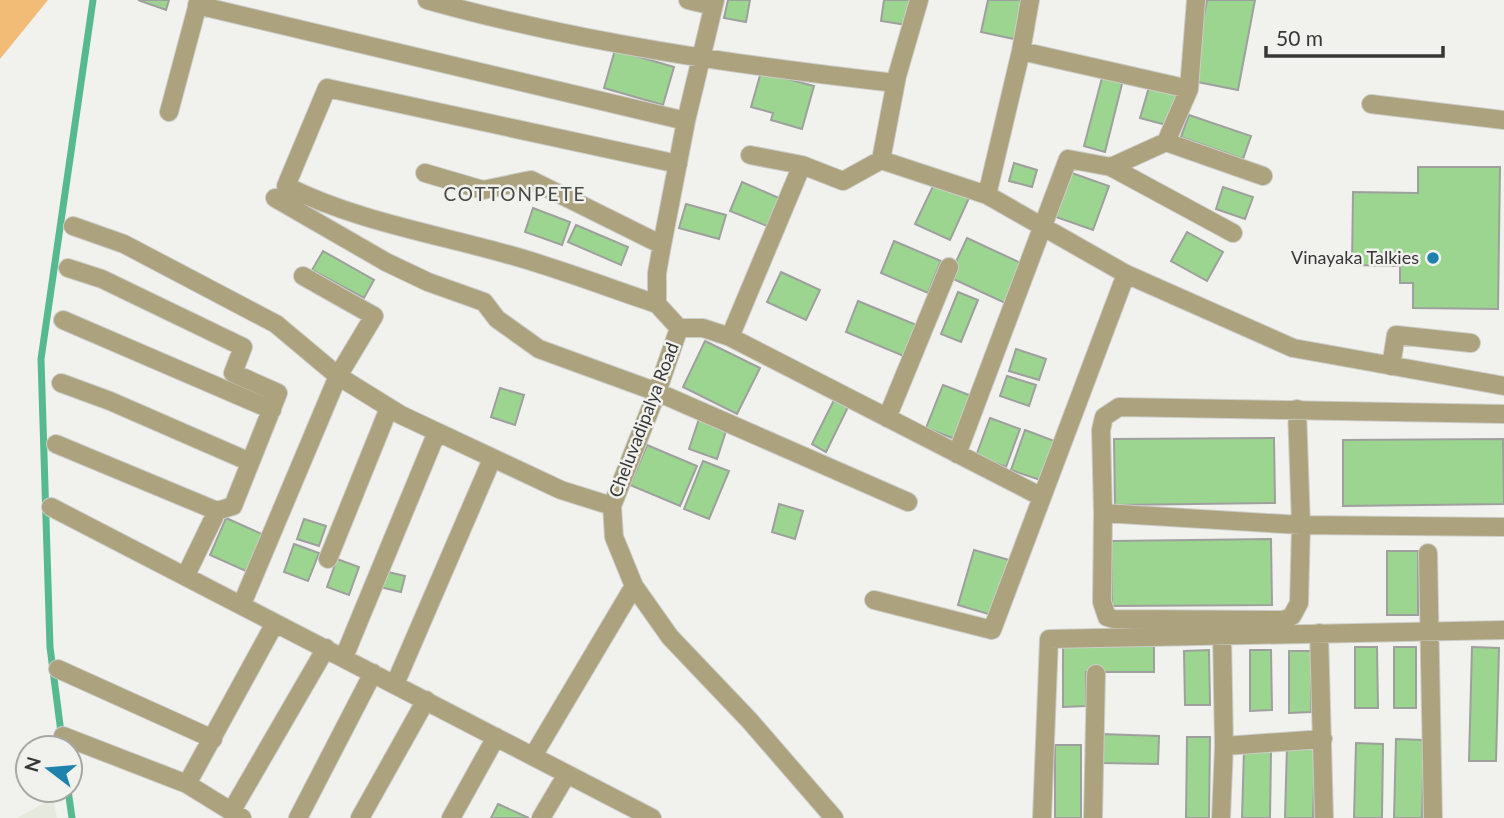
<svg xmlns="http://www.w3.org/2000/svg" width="1504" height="818" font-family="Lato,sans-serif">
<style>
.built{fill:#e6e9dd}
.green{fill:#f2bc77}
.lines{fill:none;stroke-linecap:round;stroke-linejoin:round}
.stream{stroke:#57b990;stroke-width:7}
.building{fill:#9bd590;stroke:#9ea09d;stroke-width:2}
.minor-casing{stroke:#cccdc9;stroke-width:20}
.minor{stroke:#aca27e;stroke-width:18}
.poi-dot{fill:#1e82ac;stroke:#f1f2ee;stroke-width:2.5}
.labels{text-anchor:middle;stroke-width:5;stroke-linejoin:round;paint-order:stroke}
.poi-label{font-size:18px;fill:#373736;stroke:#f1f2ee;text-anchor:end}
.street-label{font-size:18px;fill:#373736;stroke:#f1f2ee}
.neighbourhood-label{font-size:19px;letter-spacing:2px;fill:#494a47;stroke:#f1f2ee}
</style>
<rect width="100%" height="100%" fill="#f1f2ee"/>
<path class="built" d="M53,798L57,818H17Z"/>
<path class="green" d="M0,0H48L0,59Z"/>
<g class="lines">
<path class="stream" d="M63,748L50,647L41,359L93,0
M68,790L72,818"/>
</g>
<path class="building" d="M138,0H169L166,10Z
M728,0H750L746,22L724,18Z
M884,0H911L907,25L881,21Z
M988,0H1023L1014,39L981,32Z
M1207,0H1255L1238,90L1192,81Z
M615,50L674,67L663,105L604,88Z
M761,72L814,86L802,129L771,120L773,113L751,107Z
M1103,74L1123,80L1105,152L1084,146Z
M1150,84L1179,92L1170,126L1140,118Z
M1189,115L1251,136L1243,159L1181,137Z
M1014,163L1037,170L1032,187L1009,181Z
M1418,167H1500L1498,309L1413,308V283H1400V266L1352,265L1353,192L1418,193Z
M1069,172L1109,186L1093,230L1053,216Z
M742,182L779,198L767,226L730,211Z
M935,182L969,198L950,240L915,224Z
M1223,187L1253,197L1245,219L1216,209Z
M686,204L726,215L719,239L679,228Z
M533,208L570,222L562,245L525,232Z
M576,225L628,247L621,265L568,242Z
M1187,232L1223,252L1207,281L1171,261Z
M967,238L1023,264L1005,303L949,277Z
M894,241L941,261L928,293L881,273Z
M323,251L374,280L364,298L312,270Z
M781,272L820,290L806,320L767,302Z
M958,292L978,300L961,342L941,334Z
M858,301L919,326L906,357L846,332Z
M705,341L760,368L737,414L683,387Z
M1016,349L1046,359L1039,380L1009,371Z
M1007,376L1036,385L1029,406L1000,396Z
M943,385L972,396L955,439L926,428Z
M500,388L524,395L515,425L491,417Z
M835,398L849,405L826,452L812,444Z
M990,418L1020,429L1006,467L976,456Z
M699,419L727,428L717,459L689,449Z
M1025,430L1057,442L1043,481L1011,470Z
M1274,438L1275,503L1115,505L1114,439Z
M1503,439L1504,504L1343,506V440Z
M647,445L697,466L680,506L630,485Z
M703,461L729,471L709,519L684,509Z
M779,504L803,511L795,539L772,532Z
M226,518L264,535L248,572L210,555Z
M304,519L326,526L319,546L297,539Z
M1271,539L1272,605L1112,606L1111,541Z
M294,544L319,553L308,581L284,572Z
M974,550L1009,560L992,615L958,605Z
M1387,551H1418V615H1387Z
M337,559L359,567L349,595L327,587Z
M384,571L405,576L401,592L380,587Z
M1063,645H1154V672H1086V706L1063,707Z
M1355,647H1377L1378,708H1355Z
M1394,647H1416V708H1394Z
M1472,647L1499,648L1496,761H1469Z
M1209,650L1210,705H1185L1184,651Z
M1250,650H1271L1272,710L1250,711Z
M1289,651H1311V712L1289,713Z
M1101,734L1159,736L1158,764L1101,763Z
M1187,737H1210L1209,818H1186Z
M1396,739L1424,740L1422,818H1394Z
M1356,743L1383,744L1382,818H1354Z
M1055,745H1081V818H1055Z
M1287,745L1315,746L1313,818H1285Z
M1244,750L1271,751L1270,818H1242Z
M498,804L529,818H491Z"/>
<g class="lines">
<g class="minor-casing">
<path id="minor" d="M427,0C580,43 737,65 895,83
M688,0L713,6
M715,0L686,121L662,245L657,273V304L679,328L657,392L612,506L614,537L634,586L670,637L750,721L834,818
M197,5L686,121
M1021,51L1030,0
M1371,104L1504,120
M169,112L199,0
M1166,142L1263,176
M750,155L802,165L843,181L881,160L897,76L919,0
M881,160L987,195L1126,274L1293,348L1504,386
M1111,167L1166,142L1189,89L1196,0
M425,173L483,190L531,180L662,245
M987,195L1021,51L1189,89
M275,198L386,262L428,282L484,302L497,319L539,349L657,392L908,502
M73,226L124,244L276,324L338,376L401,415L561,490L612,506
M657,304C609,288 560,269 510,255C436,234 356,221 286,186L327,88L678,164
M63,320L272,410
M679,328H703L730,337L1040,496
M730,337L802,165
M1391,366L1396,335L1471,343
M61,383L110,401L250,462
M1504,414L1119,407L1104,417L1101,430L1103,513L1301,525L1504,527
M887,418L949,267
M56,444L217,511L233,506L278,393L233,373L243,347L102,279L68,268
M957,454L1068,159L1111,167L1233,233
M51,507L652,818
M1103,513L1102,602L1107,617L1114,619L1284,620L1292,616L1299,603L1301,525L1297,409
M1428,553L1433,818
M328,559L389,408
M186,575L217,511
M874,600L992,630L1126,274
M242,604L338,376L374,316L303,276
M1319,633L1324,818
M1222,635L1224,746
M344,657L437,432
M58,669L213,739
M395,684L492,459
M63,736L187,784L242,818
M533,756L634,586
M187,784L275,623
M231,812L326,648
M298,818L373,673
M360,818L426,700
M451,818L496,737
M541,818L567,774
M1042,818L1049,639L1504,630
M1093,818L1096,674
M1221,818L1224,746L1323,739"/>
</g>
<use href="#minor" class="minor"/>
</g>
<circle class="poi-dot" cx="1433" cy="258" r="7"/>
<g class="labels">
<g class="poi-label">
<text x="1419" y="264">Vinayaka Talkies</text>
</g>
<g class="street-label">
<text transform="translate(644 420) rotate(-69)" y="6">Cheluvadipalya Road</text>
</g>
<g class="neighbourhood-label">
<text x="515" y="201">COTTONPETE</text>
</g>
</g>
<g transform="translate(49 769) rotate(286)"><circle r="33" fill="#f1f2ee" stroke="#a7a7a4" stroke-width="2"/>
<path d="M0-5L12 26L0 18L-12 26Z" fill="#1e82ac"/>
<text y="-10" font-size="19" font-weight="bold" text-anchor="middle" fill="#373736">N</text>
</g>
<path d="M1266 46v10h177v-10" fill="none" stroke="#373736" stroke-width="3.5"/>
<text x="1276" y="46" font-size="21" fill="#373736" stroke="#f1f2ee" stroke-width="5" paint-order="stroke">50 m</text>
</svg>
